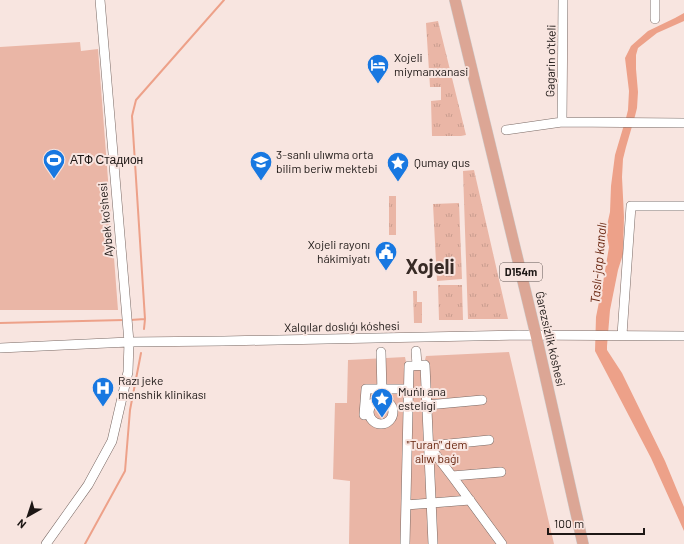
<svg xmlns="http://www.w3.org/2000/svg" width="684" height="544" font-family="Barlow,sans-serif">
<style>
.grass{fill:url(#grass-tufts)}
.green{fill:#eab6a6}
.water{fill:#eda189}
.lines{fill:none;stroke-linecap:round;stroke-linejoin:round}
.stream{stroke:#eda189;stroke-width:2}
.minor-casing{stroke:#796964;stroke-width:10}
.major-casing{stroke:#cdcccc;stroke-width:12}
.minor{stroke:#fff;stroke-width:9}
.major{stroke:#dca695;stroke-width:11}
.labels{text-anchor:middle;stroke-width:4;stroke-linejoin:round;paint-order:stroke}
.shield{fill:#f8e5e0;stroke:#5f5552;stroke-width:1}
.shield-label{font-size:11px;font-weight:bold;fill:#1d1715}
.poi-label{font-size:12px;fill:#1d1715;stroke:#f8e5e0;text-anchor:start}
.street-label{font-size:12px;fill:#1d1715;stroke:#f8e5e0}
.park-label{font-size:12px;fill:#66240d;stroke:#f8e5e0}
.water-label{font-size:13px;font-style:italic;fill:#692610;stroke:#f8e5e0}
.town-label{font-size:20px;font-weight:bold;fill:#382b26;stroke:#f8e5e0}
</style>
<defs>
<pattern id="grass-tufts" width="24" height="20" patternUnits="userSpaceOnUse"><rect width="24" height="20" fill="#eab6a6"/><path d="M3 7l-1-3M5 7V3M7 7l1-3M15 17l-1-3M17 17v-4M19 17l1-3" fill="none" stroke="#c89c8e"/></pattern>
</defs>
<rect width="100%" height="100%" fill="#f8e5e0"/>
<path class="grass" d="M438,21L466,135L461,136H432L431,101L441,100V87H430L426,23Z
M474,170L508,319H468L463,171Z
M389,196H396V235H389Z
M459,203L462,279L437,281L433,204Z
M438,285H462L463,320H439Z
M413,291H417V302H422V323H414Z"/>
<path class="green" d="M80,42L81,51L98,49L118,310H0V47Z
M509,352L554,544H349L350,481L333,479L335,403H347L348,360L405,357L406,362L425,360L426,356Z"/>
<path class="water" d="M684,13V21L657,33L638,48L636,55V69L638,92L637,108L635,116L626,147L623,159L622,177L624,217L623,254L618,270L610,310L607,346V350L622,373L665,461L684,507V531L651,458L595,351L596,317L604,277L609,247L606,230L610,212L611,186L615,155L626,118L628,110L629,91L625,58L631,46L648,31L675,18Z"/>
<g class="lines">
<path class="stream" d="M130,320L145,319
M0,323L124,320
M144,329L145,319L132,116L136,100L224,0
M85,544L125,471L130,410L141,353"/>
<g class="minor-casing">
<path id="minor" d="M655,19V0
M562,122L563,0
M506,130L562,122L684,123
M622,335L631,206H684
M0,348L129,342L224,341L518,335L684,336
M416,351L417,365
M381,352L382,394
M369 412a12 12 0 1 1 24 0a12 12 0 1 1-24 0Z
M427,405L482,400
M364,415L366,389H409
M429,446L452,476L502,544
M429,446L489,440
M452,476L501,472
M406,505L470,500
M46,544L88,485L112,441L128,372L129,342L100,0
M405,544L409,366L425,365L433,544"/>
</g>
<g class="major-casing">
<path id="major" d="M455,0L536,335L583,544"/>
</g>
<use href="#minor" class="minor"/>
<use href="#major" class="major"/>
</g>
<defs>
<g id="hotel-pin" transform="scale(1.15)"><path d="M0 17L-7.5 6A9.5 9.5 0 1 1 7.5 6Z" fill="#1878e1" stroke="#f8e5e0"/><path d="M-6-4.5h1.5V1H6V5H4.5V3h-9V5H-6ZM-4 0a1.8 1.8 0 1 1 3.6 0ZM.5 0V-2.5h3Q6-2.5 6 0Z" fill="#fff"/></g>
<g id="stadium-pin" transform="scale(1.15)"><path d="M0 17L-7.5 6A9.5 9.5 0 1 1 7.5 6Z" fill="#1878e1" stroke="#f8e5e0"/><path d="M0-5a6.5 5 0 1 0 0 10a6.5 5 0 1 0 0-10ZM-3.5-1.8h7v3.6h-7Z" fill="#fff"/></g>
<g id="school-pin" transform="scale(1.15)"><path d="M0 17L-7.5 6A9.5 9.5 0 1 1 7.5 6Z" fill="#1878e1" stroke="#f8e5e0"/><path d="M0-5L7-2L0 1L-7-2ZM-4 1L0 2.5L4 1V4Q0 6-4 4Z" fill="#fff"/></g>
<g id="sight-pin" transform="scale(1.15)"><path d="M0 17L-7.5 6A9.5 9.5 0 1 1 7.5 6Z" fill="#1878e1" stroke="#f8e5e0"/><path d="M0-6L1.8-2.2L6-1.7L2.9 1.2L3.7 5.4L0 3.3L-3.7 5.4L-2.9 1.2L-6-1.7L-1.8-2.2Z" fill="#fff"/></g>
<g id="civic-pin" transform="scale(1.15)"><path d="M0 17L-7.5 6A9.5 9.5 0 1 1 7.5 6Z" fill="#1878e1" stroke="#f8e5e0"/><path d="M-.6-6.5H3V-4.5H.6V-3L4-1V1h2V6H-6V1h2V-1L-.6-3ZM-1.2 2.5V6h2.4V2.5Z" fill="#fff"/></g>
<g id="hospital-pin" transform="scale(1.15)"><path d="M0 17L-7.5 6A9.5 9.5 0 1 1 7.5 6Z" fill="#1878e1" stroke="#f8e5e0"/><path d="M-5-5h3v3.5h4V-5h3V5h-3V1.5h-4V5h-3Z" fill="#fff"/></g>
</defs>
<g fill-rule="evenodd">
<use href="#hotel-pin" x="378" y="65"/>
<use href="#stadium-pin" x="54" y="160"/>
<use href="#school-pin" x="261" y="162"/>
<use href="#sight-pin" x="398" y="163"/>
<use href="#civic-pin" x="386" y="252"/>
<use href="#hospital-pin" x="103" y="388"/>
<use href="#sight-pin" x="382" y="399"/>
</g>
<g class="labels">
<rect class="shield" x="500" y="263" width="42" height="18" rx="3"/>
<g class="shield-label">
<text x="521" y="276">D154m</text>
</g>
<g class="poi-label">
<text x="394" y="62">Xojeli<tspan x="394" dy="14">miymanxanasi</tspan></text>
<text x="276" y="159">3-sanlı ulıwma orta<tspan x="276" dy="14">bilim beriw mektebi</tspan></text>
<text x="70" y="164">АТФ Стадион</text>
<text x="414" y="167">Qumay qus</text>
<text x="370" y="249" text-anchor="end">Xojeli rayonı<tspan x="370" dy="14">hákimiyatı</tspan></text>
<text x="118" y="385">Razı jeke<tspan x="118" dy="14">menshik klinikası</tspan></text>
<text x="398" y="396">Muńlı ana<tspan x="398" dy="14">esteligi</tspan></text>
</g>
<g class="street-label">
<text transform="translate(551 61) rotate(-89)" y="4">Gagarin o'tkeli</text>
<text transform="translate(106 220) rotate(-95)" y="4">Aybek ko'shesi</text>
<text transform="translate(342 327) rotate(-1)" y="4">Xalqılar doslıǵı kóshesi</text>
<text transform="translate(550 339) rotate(77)" y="4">Ǵarezsizlik kóshesi</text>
</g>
<g class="park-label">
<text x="437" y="449">"Turan" dem<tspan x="437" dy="14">alıw baǵı</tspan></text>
</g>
<g class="water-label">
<text transform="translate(598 263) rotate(-85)" y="5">Taslı-jap kanalı</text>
</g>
<g class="town-label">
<text x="430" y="274">Xojeli</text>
</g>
</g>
<g transform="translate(28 516) rotate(219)" stroke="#f8e5e0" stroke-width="3" paint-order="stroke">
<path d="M0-3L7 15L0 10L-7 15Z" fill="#1d1715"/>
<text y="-6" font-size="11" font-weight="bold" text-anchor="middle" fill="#1d1715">N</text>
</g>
<path d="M548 528v6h96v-6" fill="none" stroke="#1d1715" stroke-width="2"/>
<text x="554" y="528" font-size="12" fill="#1d1715" stroke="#f8e5e0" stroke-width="3" paint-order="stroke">100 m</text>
</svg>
